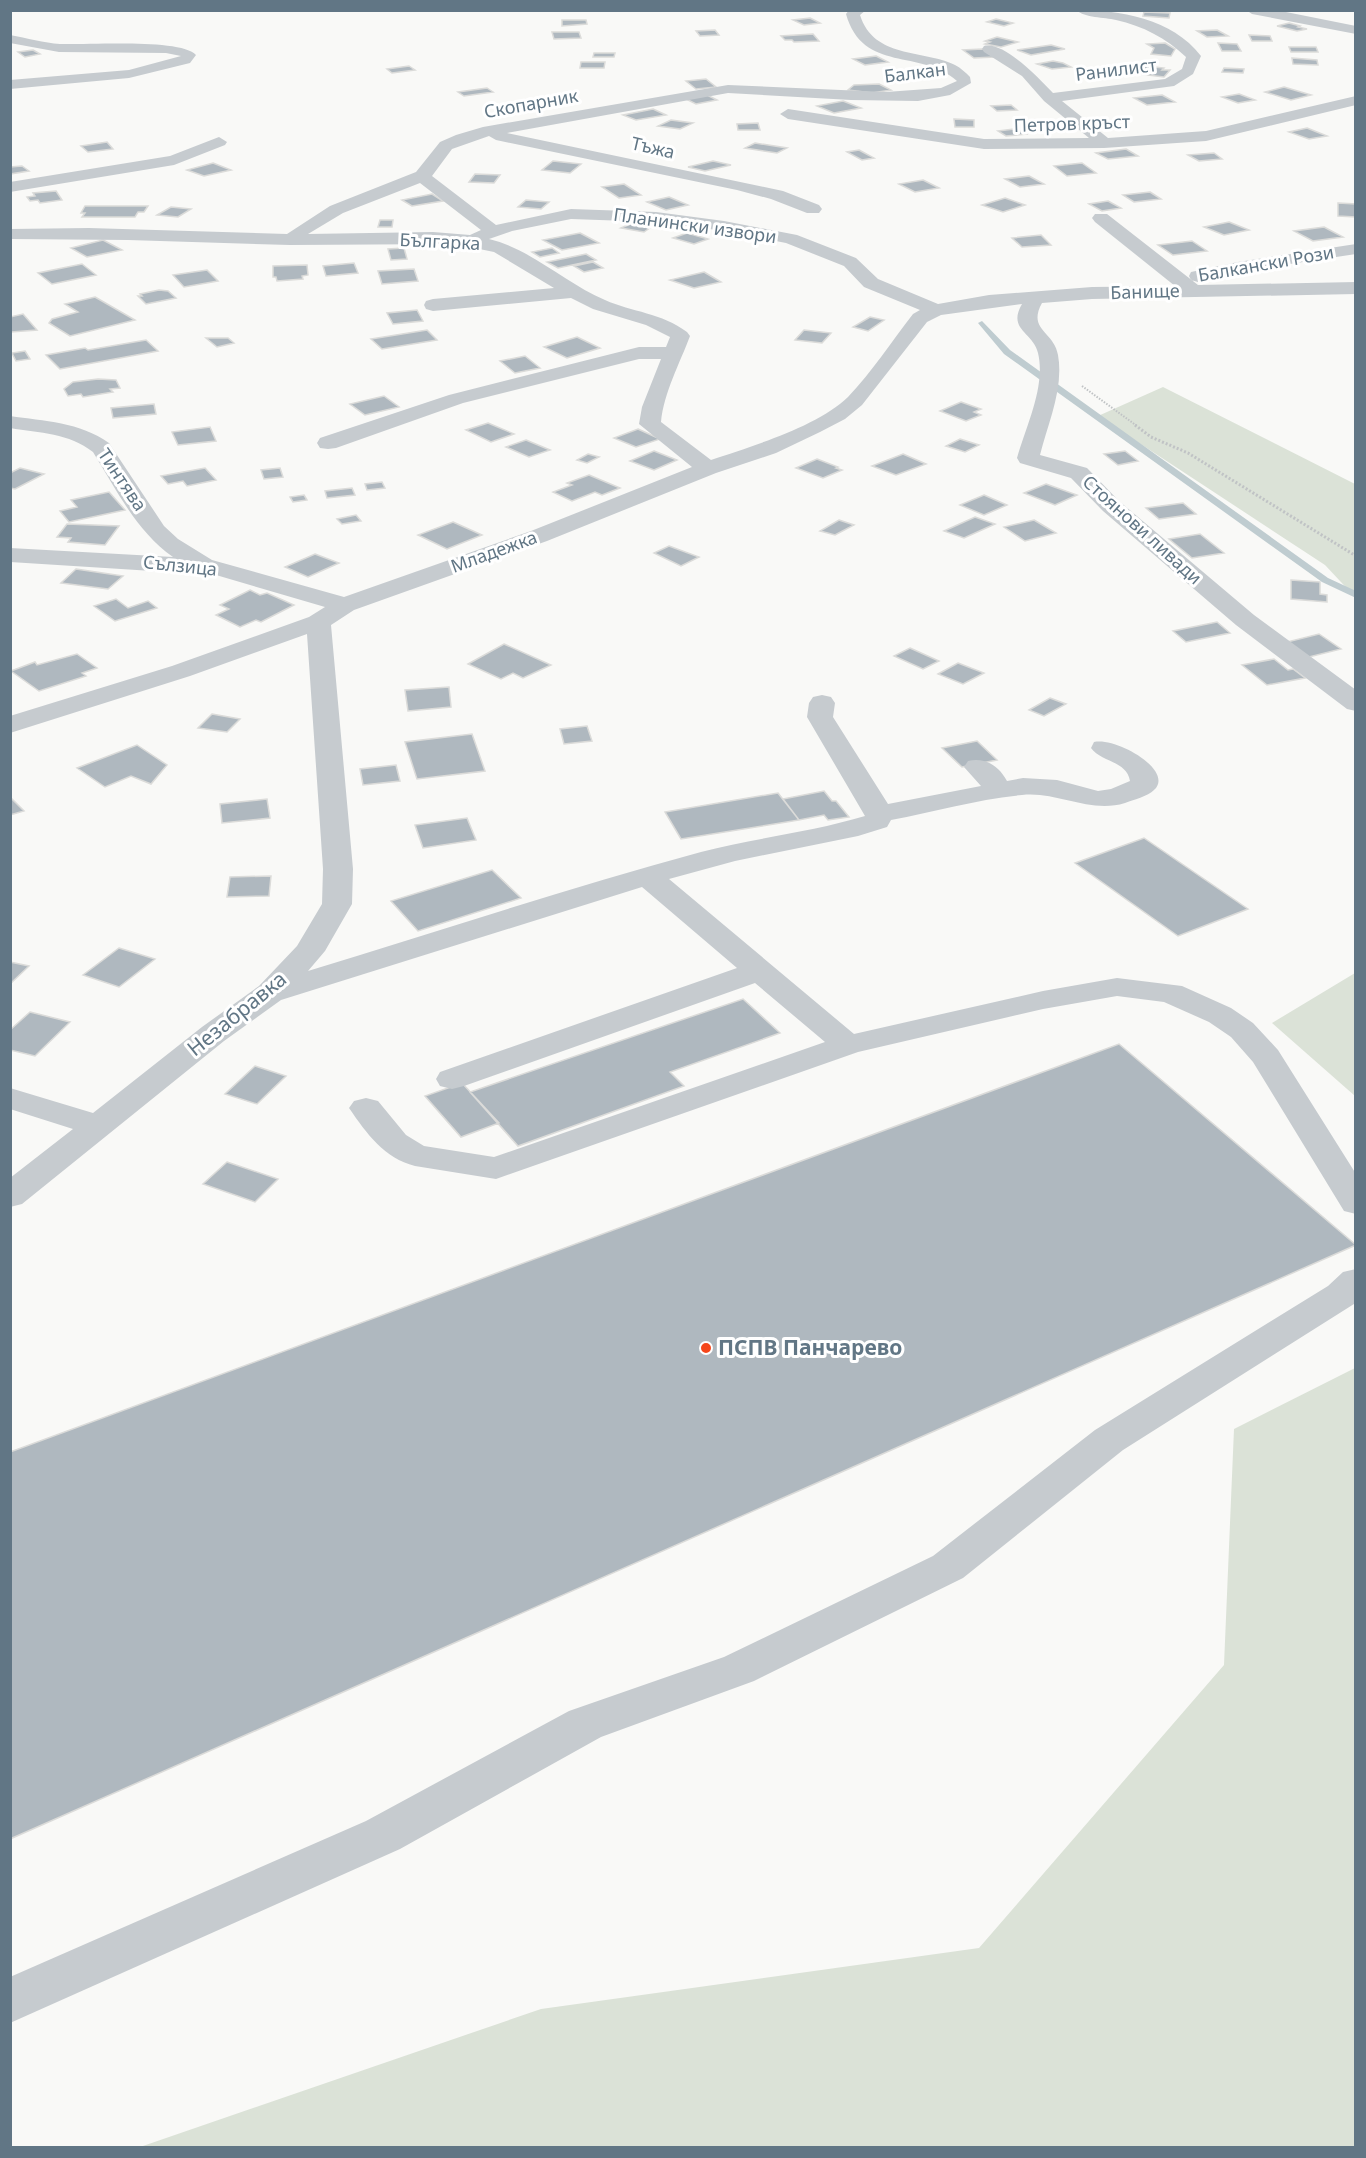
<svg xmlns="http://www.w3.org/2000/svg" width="1366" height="2158" font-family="'Noto Sans',sans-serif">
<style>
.green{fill:#dbe2d7}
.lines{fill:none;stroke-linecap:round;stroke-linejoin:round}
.stream{fill:#bfccd0;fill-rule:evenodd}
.building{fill:#afb8bf;stroke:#dbdbd9;stroke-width:1.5}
.path-far1{stroke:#c0c3c5;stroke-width:2;stroke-dasharray:1.5 1.5;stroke-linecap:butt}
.path{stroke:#c0c3c5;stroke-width:3;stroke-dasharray:2 2;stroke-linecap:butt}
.minor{fill:#c6cbcf;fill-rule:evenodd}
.poi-dot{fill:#f5461b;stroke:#fff;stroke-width:2}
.labels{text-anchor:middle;stroke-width:6;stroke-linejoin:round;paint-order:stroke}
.far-street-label{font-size:18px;fill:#617685;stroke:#fff}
.street-label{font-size:21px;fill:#617685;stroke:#fff}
.poi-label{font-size:21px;font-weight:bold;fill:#617685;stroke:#fff;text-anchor:start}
</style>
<rect width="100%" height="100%" fill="#f9f9f7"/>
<path class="green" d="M1163,387L1355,484V597L1325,565L1098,416Z
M1355,973V1096L1272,1023Z
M1355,1368V2147H140L541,2009L979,1948L1224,1665L1234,1429Z"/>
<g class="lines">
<path class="stream" d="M982,321L1010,350L1328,578L1356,591V598L1322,582L1004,354L978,323Z"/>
</g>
<path class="building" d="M1144,12L1170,13L1169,18L1143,16Z
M810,18L820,23L804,25L793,20Z
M996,19L1013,23L1004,26L987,22Z
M562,20H586L587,24L562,26Z
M1289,23L1300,26L1298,27L1307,29L1297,31L1277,26Z
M715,30L719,35L700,36L696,31Z
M1217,30L1228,36L1207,37L1197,31Z
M552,32H579L581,38L554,39Z
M813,34L819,41L794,42L792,40H785L781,36Z
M1249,35L1270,36L1272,41H1252Z
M997,37L1018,42L1001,47L985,44L990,42L985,41Z
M1165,43L1175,49L1171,56L1151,54L1154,48L1147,44Z
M1218,43L1237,44L1241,51H1222Z
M1051,45L1065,49L1031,55L1017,50Z
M1289,47H1316L1318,52H1291Z
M983,49L994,57L974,58L963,50Z
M33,50L40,54L25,57L18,52Z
M594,53H615L614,57H593Z
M876,56L888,62L865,65L853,59Z
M1292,58L1317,60L1318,65L1293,64Z
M1053,61L1063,63L1071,67L1052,69L1037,64Z
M581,62H605L604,68H580Z
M409,66L415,70L392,73L387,69Z
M1145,66L1164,68L1162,70H1170L1164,77L1131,73L1134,70L1140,71Z
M1224,68L1244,69L1243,73L1222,72Z
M706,79L716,87L696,89L686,81Z
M879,84L891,90L872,93L848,90L854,85Z
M1284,87L1311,95L1291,100L1265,92Z
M487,88L493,92L464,96L458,92Z
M1239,94L1255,100L1238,103L1222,97Z
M707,95L717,100L696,104L686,99Z
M1162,95L1175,102L1147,105L1134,98Z
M843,101L861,108L834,113L817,106Z
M1011,105L1017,110L997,111L991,106Z
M653,109L666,115L636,120L623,115Z
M954,119L974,120V127H955Z
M671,120L693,123L680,129L658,126Z
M758,123L760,130H738L737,124Z
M1307,128L1327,136L1309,139L1289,132Z
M1014,129L1028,134L1006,136L998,131Z
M107,142L113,149L88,152L81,146Z
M755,143L787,148L777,153L745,148Z
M1126,149L1138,156L1108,159L1096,153Z
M859,150L874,158L862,160L847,152Z
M1214,153L1222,159L1199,161L1188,155Z
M553,161L581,164L570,173L542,170Z
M713,161L731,165L705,171L688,167Z
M213,163L231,170L204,176L187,170Z
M1082,163L1096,173L1067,176L1054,166Z
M22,166L29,171L10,174V167Z
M475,174L500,175L494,183L469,182Z
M1029,176L1044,184L1020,187L1005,179Z
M923,180L939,188L915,192L899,184Z
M624,184L641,195L619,198L602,187Z
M56,191L62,200L40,203L38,200L30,201L27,197L35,196L33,193Z
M1150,192L1161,199L1134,202L1123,195Z
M432,194L443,201L412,206L402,200Z
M669,197L688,205L666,210L647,202Z
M1005,198L1025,205L1003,212L982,205Z
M526,200L549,202L541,209L518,207Z
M1108,201L1121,208L1102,211L1089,204Z
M1338,203L1356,204V217L1338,216Z
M85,206H148L144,212H138L135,217H82L85,213H81Z
M171,207L191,209L178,217L157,215Z
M380,220H393L392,227H378Z
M640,220L657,223L644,232L621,228Z
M1229,222L1249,230L1224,235L1204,227Z
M1324,227L1343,237L1313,241L1294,231Z
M580,233L599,243L562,250L543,240Z
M687,233L708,239L694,244L673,238Z
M1041,235L1051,245L1022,247L1012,238Z
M103,240L122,250L87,257L71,248Z
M1192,241L1207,251L1173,255L1158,245Z
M404,248L407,259L391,260L388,249Z
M552,248L559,253L540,257L532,252Z
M586,254L596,260L558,268L547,262Z
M593,262L603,268L584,272L574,266Z
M354,263L358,273L326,276L323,266Z
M82,264L96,275L52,284L38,273Z
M307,265L308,275L302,276L303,279L277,281L276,277H273V266Z
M414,269L418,281L382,284L378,271Z
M207,270L218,281L184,287L173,275Z
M704,272L721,282L694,288L670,280Z
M159,290L168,291L176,298L146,304L138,296H142L140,294Z
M95,297L135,320L70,336L49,323L52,319L78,312L65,304Z
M417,310L423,321L393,324L387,313Z
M23,314L37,330L11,332L10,317Z
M870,317L884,320L868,331L853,327Z
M427,330L437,340L382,349L371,339Z
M804,330L831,333L822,343L795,340Z
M577,337L600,348L567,358L544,347Z
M206,338H228L234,343L217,347Z
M146,340L158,351L60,369L46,355L85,348L88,350Z
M25,351L30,359L16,361L12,353Z
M525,356L540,368L515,373L500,361Z
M98,379L116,380L120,388L110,389L113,392L83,397L81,394L68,396L64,389L73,382Z
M384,396L399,407L365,415L350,404Z
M961,402L981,409L974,412L981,415L966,421L940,411Z
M154,404L156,414L113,418L111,408Z
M488,423L514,434L491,442L466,430Z
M210,427L216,441L178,445L172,432Z
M638,429L660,439L636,447L614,438Z
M960,439L979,445L965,452L946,446Z
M526,440L550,450L529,457L506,447Z
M654,451L677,460L654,470L630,461Z
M1125,451L1138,461L1118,465L1104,454Z
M588,454L599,457L587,463L577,460Z
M903,454L926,464L896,475L872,466Z
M817,459L838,467L836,468L842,470L823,478L796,468Z
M20,468L44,474L15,489L10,488V473Z
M205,468L216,480L187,486L183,481L168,484L161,476Z
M280,468L283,477L264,479L261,470Z
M589,475L620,488L602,495L595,492L572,501L553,492L572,485L567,483Z
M382,482L385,488L367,490L365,484Z
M1046,484L1077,495L1055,505L1024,493Z
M352,488L355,495L327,498L325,491Z
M109,492L125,510L69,522L60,511L77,507L71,500Z
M304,495L307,500L293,502L290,497Z
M984,495L1007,505L984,515L960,505Z
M1183,503L1196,514L1159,519L1146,508Z
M356,515L361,521L342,524L337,519Z
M975,517L995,524L964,538L944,531Z
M839,520L854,525L835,535L820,531Z
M1034,520L1056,533L1025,541L1004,527Z
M453,522L482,535L447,549L418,535Z
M67,524L119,526L105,545L68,542L71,538L57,537Z
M1200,534L1224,553L1192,558L1169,539Z
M669,546L699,557L681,566L654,553Z
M315,554L339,563L308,577L285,567Z
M76,569L123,576L108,589L61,583Z
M1291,580L1320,582V594L1327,595V602L1291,599Z
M250,590L260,595L267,593L294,605L261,622L256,620L240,627L216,615L229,609L220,605Z
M116,599L128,608L148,601L157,608L115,621L94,606Z
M1217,622L1230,633L1186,642L1173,631Z
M1319,634L1341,649L1305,658L1283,643Z
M504,644L551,665L523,678L513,673L501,679L468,664Z
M910,648L939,661L923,669L894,656Z
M77,654L97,668L82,673L86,676L39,691L11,671L35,662L37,665Z
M1274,659L1288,670L1293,669L1305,678L1267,685L1242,665Z
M958,663L984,673L963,684L938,674Z
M449,687L451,707L408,711L405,690Z
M1050,698L1066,704L1044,716L1029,710Z
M212,714L240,719L227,732L198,728Z
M587,726L592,741L564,744L560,729Z
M472,734L485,771L417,779L405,742Z
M977,741L997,760L962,767L942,748Z
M137,745L167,765L151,784L131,776L105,787L77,768Z
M396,765L400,781L363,785L360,769Z
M824,791L832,801H836L849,817L828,820L824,815L799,820L783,799Z
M778,793L799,820L681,839L665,812Z
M10,797L24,811L10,815Z
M267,799L270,818L222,823L220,804Z
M467,818L476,840L423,848L415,825Z
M1144,838L1248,909L1178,936L1075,863Z
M492,870L521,898L418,931L391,901Z
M271,876L269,896L227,897L230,877Z
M119,948L155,959L119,987L83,975Z
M10,962L29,966L10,984Z
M743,999L780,1033L670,1072L684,1086L518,1146L470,1092Z
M30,1012L70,1022L35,1056L10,1050V1030Z
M1119,1044L1356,1245L10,1839V1452Z
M255,1066L286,1076L257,1104L225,1094Z
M462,1083L499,1123L461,1137L425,1096Z
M227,1162L278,1179L255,1202L203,1184Z"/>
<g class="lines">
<path class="path-far1" d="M1082,386L1137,426"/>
<path class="path" d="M1135,425L1151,437L1188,453L1356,556"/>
<path class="minor" d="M849,10H866L860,15C874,59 922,49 955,65C961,68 966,73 970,77L971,83L950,95L918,101L851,100L728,93L507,133L783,191L819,205L822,209L819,213H807L771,199L737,190L496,140L489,136L452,149L432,176L496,225L571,209L656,212L724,221L797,235L856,258L878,279L938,304L989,295L1092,287L1175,286L1095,222L1092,218L1095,214H1107L1198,285L1356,282V294L1092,299L1042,303C1027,330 1054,331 1058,355C1064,388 1048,423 1040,455L1087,468L1119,501L1254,615L1356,690V711L1347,709L1236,625L1103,511L1071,478L1020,463L1017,458C1026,426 1046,386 1038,353C1033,332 1007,330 1022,304L941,315L927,322L862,405L845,419L820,432L776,453L716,473L547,541L354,610L331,625L353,869L352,904L325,951L308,971C439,931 569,888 701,852C755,838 812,832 865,816L807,717L809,703L813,697L822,695L831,697L835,703L833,717L888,804L981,786L964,767L968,761C985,757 999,766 1007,781L1023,778L1057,780L1098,791L1111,789L1130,781C1127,761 1101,762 1091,748L1094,742C1117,737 1175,771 1154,790C1148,796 1133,800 1125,803C1090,814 1057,791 1022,795C978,799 934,812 891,820L887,827L858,836L735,861L669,879L854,1034L1043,991L1117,978L1182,986L1231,1008L1253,1023L1278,1050L1356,1174V1214L1344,1211L1253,1062L1231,1037L1209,1022L1164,1002L1117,996L1043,1009L858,1052L496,1179L415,1166C384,1158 367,1134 349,1108L354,1101L366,1098L378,1101L406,1135L424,1146L494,1157L825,1042L755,983L464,1086L452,1089L440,1086L436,1079L440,1072L737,968L642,887L281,1000L224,1041L22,1204L10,1207V1178L73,1129L10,1109V1088L93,1113L202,1027L259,986L297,946L322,904L323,869L307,634L190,676L10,733V716L172,666L309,617L325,607L216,575L10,562V548L173,557C136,531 116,489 93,452C69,433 40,433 10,428V416C44,421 80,422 109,443L164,526L178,539L212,560L344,597L531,531L692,467L639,424L642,407L661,359H639L463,403L336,448L328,449L320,448L317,443L320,438L449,395L639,347H666L670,337L646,325L593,309L571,298L433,311L426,309L424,305L426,301L433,299L554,288L494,252L455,244L290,245L128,240L10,239V229L89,228L287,234L330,206L416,172L440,142L456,135L483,127L728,85L886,92L941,88L957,81C921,48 863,74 846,14ZM420,183L481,230L470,235L433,232L308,234L343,213ZM571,219L656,222L724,231L786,243L844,266L864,287L920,310L913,314C892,341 872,372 848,397C817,427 752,446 711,460L661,422C664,392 680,363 690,336L687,332C662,313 632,312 605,300C565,283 531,249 489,239L512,231Z
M1076,10C1119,10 1172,18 1201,56L1193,74L1174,86L1062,101L1108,138L1206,131L1356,96V105L1206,141L1104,148L984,149L788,119L780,114L788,109L984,139L1089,138L1044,101L1022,76L984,52L982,49L984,46C1004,41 1040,79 1053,93L1165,79L1182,69L1186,57C1166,38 1143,26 1116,20C1104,17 1085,18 1076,10Z
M1246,10H1276L1356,26V34L1252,14Z
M10,35C27,38 44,43 60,44C86,45 182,38 196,55L190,63L129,78L10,89V80L129,70L181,56L166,53L59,52L10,43Z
M219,137L227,142L225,145L174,165L10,192V182L170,156Z
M1356,244V254L1238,272L1198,282L1191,280L1189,276L1191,272L1238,262Z
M1356,1269L1354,1304L1123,1450L963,1578L754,1681L601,1737L400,1849L10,2023V1977L366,1821L569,1711L724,1657L933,1556L1095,1430L1328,1286L1343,1272Z"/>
</g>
<circle class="poi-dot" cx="706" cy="1348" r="6"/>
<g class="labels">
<g class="far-street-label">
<text transform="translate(1116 70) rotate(-7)" y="6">Ранилист</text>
<text transform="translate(915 73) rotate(-7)" y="6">Балкан</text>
<text transform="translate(531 104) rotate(-10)" y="6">Скопарник</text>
<text transform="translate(1072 124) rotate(-2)" y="6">Петров кръст</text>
<text transform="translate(653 148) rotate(13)" y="6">Тъжа</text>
<text transform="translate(695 226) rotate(8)" y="6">Планински извори</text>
<text transform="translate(440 242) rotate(3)" y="6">Българка</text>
<text transform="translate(1266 264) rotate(-10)" y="6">Балкански Рози</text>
<text transform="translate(1145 292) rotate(-2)" y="6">Банище</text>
<text transform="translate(122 480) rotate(56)" y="6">Тинтява</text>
<text transform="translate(1142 530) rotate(42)" y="6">Стоянови ливади</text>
<text transform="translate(494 552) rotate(-20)" y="6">Младежка</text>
<text transform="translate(180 566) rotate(6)" y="6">Сълзица</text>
</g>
<g class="street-label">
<text transform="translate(237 1014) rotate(-39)" y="7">Незабравка</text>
</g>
<g class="poi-label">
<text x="718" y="1355">ПСПВ Панчарево</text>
</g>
</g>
<rect width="1366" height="2158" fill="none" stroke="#617685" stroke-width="24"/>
</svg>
